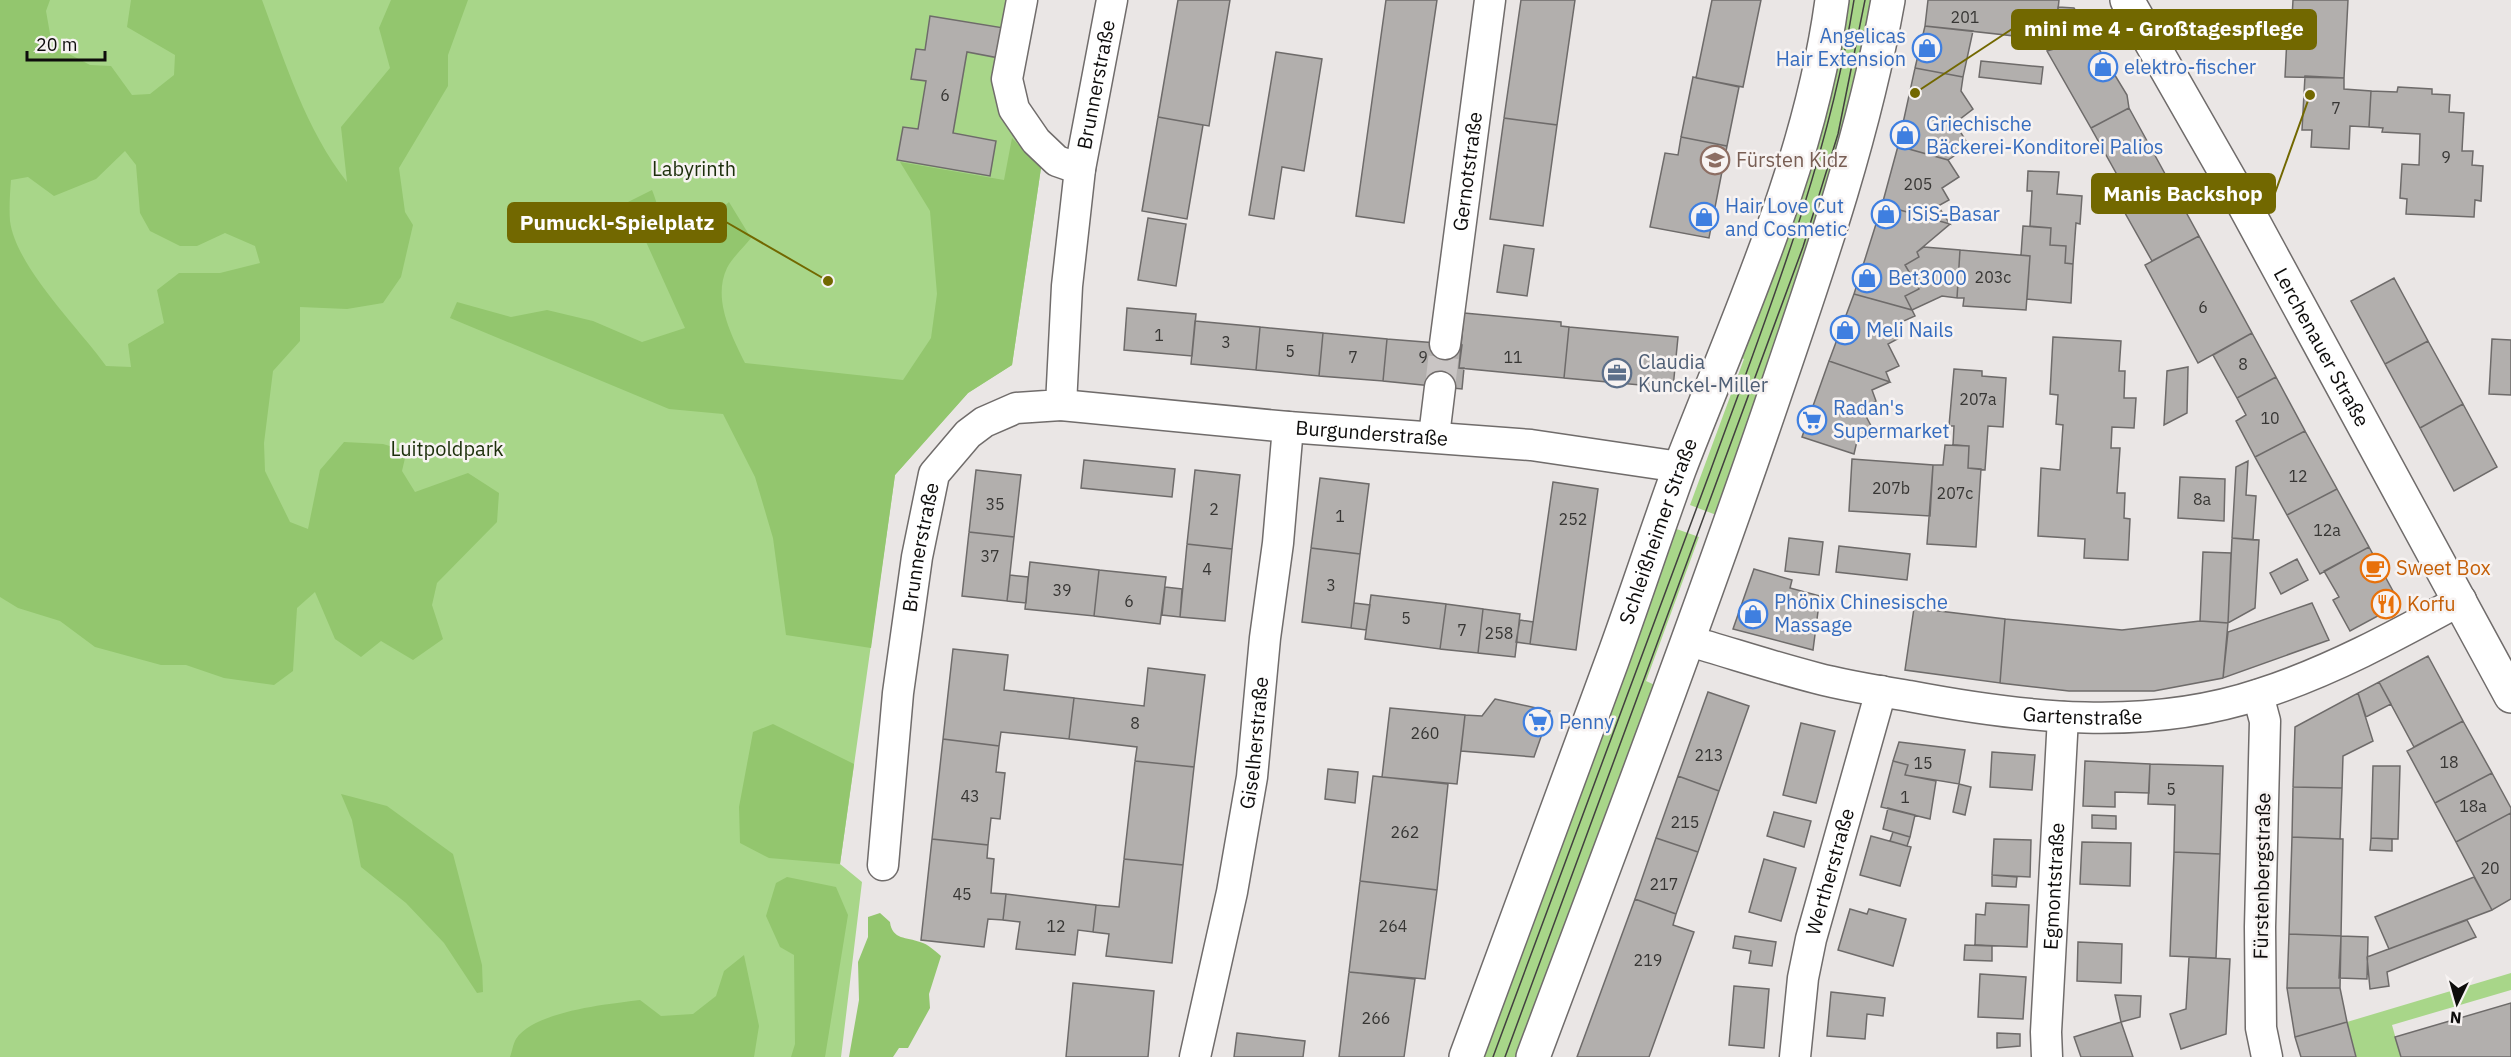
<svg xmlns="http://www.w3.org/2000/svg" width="2511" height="1057" font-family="'IBM Plex Sans',sans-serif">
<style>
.green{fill:#a8d689}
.forest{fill:#93c66e;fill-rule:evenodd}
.building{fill:#b2afad;stroke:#6e6b6a;stroke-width:1.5}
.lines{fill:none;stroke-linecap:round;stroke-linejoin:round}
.street-tunnel{stroke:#c9c5c4;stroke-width:30;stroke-dasharray:30 15;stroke-linecap:butt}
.street-casing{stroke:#706c6b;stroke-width:33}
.secondary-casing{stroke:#706c6b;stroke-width:36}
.street{stroke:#fff;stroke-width:30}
.secondary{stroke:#fff;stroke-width:33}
.tram{stroke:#42403f;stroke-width:1.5}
.labels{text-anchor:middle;stroke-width:5;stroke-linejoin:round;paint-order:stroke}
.number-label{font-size:16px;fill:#373634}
.shop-label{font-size:20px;fill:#366cbe;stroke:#f7f3f2;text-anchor:start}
.street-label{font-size:20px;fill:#0e0d0c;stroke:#f7f3f2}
.education-label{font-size:20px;fill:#785e54;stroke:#f7f3f2;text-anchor:start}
.park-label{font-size:20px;fill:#1c2f0b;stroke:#f7f3f2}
.service-label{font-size:20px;fill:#4e5e75;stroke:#f7f3f2;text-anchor:start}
.food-label{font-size:20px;fill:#c56008;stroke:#f7f3f2;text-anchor:start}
.leader{fill:none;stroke:#726800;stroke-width:2}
.callout-dot{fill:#726800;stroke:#f7f3f2;stroke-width:2}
.callout{fill:#726800;stroke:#726800;stroke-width:2}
.callout-label{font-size:21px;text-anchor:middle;font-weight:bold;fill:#fff}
</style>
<rect width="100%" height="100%" fill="#eae6e5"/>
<path class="green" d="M0,0H1022L1007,79L1036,141L1041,168L1012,365L968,393L895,475L840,864L862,882L841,1057H0Z
M1842,0H1873L1837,163L1719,516L1690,505L1744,359L1735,355Z
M1671,527L1699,537L1646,681L1657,686L1630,749L1519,1057H1479Z
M2511,973V990L2392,1025L2401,1057H2356L2347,1022Z"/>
<path class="forest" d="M0,0H50L46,11L52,45L90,65L111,66L132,95L150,94L174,75L175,55L127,27L131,0H262C285,62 306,130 347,182L341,127L390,68L379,28L391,0H468L448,55V86L399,168L405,212L413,225L401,277L383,303L347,309L300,307V341L273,371L264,443L265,471L290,522L308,529L320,470L344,442L383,444L400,449L405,458L402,471L415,492L468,473L499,493L497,522L437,583L432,605L443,639L413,660L381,641L361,657L335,639L315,592L297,608L293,671L274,685L224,678L186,665H161L95,647L60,621L18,608L0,597ZM125,151L136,165L140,213L150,231L180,246H197L225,233L255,246L260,263L220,273H179L157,290L164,323L128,344L131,367L106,366C79,328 16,267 10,221C9,208 10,193 11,180L28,177L54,196L96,179Z
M1012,138L1041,168L1012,365L968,393L895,475L871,648L786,635L773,538L755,477L723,414L669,409L450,318L457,302L511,317L547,310L593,321L642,342L685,328L628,202L652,190C655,197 657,206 661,212C677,235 714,215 729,202L751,238C744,247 732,258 727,268C712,299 732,336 745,363L903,380L931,338L937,294L930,211L900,162L1004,180Z
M773,724L854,764L840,864L769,858L740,843L739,807L753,732Z
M341,794L387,806L453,854L482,965L483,992L477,993L444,943L406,903L361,867L352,820Z
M787,877L836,887L848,915L825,1057H791L795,1044L794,955L780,947L766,916L776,883Z
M880,913L890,922C892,940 907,937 920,942C928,944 935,951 941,956L929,994L930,1008L908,1048H899L893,1057H849L859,1000L858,962L868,937V917Z
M744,955L759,1026L754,1057H510C512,1052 513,1044 516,1039C534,1011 609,1004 640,1000L661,1016L693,1014L716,996L724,971Z"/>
<path class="building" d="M1178,0H1230L1209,126L1158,117Z
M1386,0H1437L1404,223L1356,216Z
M1521,0H1575L1557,125L1504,118Z
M1712,0H1761L1743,87L1696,78Z
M1928,0H2059L2055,39L2031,37L2030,42L2013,41L2014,36L1925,26Z
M2293,0H2348L2344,78L2285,77L2288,18H2292Z
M2058,7L2074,8L2127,95L2129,108L2091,128L2047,51L2054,49L2048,39H2055Z
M930,16L1004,28L999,58L967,52L953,133L996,141L990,176L897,160L903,127L918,129L926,81L911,79L916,49L925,50Z
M1925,26L1973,31L1963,77L1915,68Z
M1276,52L1322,59L1304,171L1282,167L1274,219L1249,215Z
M1981,61L2043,67L2041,84L1979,77Z
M1915,68L1963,77L1961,91L1973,109L1955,123L1969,146L1948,160L1898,146Z
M2305,76L2344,78V89L2371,91L2369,127L2350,126L2349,149L2311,147L2312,130H2302Z
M1693,77L1739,87L1727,146L1681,137Z
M2398,87L2432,89V94L2450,95L2449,112L2464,113L2462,151H2473L2472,165L2483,166L2481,201L2475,200L2474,217L2406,214L2407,199L2400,198L2402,164L2419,165L2420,134L2382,132L2383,128L2369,127L2371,91L2397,92Z
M2129,108L2199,236L2152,261L2125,213L2135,207L2091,128Z
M1158,117L1203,125L1187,219L1142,211Z
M1504,118L1557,125L1543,226L1490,219Z
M1681,137L1727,146L1709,238L1650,227L1665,153L1678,155Z
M1898,146L1948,160L1959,177L1942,188L1949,200L1938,206L1950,224L1882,205Z
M2028,171L2059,172L2057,194L2082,196L2080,224L2076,223L2073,264L2065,263L2066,246L2050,245L2051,228L2030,226L2032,191H2027Z
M1882,205L1950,224L1917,252L1919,257L1905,265L1919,289L1905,296L1912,310L1854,294Z
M1148,218L1186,224L1176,286L1138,280Z
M2023,226L2051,228L2050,245L2066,246L2065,263L2073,264L2071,303L2027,299L2030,256L2021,255Z
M2199,236L2252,333L2198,363L2145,265Z
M1504,245L1534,249L1527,296L1497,292Z
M1924,247L1960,250L1957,298L1942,296L1912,310L1905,296L1919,289L1905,265L1919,257L1917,252Z
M1960,250L2030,256L2026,310L1963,306L1964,298H1957Z
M2394,278L2428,341L2385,364L2351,301Z
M1854,294L1912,310L1915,316L1897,324L1903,336L1888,344L1899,366L1886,372L1890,382L1829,361Z
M1127,308L1196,314L1192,356L1124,350Z
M1464,313L1561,322V326L1569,327L1564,378L1459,368Z
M1195,321L1260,327L1256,370L1191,364Z
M1260,327L1323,333L1319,376L1256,370Z
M1569,327L1678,337L1673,388L1564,378Z
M1323,333L1387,339L1383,381L1319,376Z
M2252,333L2276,377L2237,398L2213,355Z
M2053,337L2121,341L2119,371H2125L2124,398H2136L2134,428L2112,427L2111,448H2120L2117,493H2125L2124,518L2130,519L2128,560L2084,558L2085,539L2038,536L2041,468L2060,470L2063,425L2056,424L2058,395L2050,394Z
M1387,339L1462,345L1459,368H1464L1462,389L1383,381Z
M2492,339L2511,340V395L2489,394Z
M2428,341L2463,404L2420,428L2385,364Z
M1829,361L1890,382L1872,390L1876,401L1861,407L1876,435L1857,441L1854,454L1802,437Z
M2188,367L2187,413L2164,425L2167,371Z
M1954,369L1982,371V376L2006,378L2003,427L1988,426L1985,470L1968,468L1969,446L1953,445L1954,426H1949Z
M2276,377L2305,431L2255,457L2236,421L2246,415L2237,398Z
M2463,404L2497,467L2454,491L2420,428Z
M2305,431L2337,489L2287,515L2255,457Z
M1945,445L1969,446L1968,468L1981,469L1976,547L1927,544L1933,465H1943Z
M1852,459L1933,465L1930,516L1849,511Z
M1084,460L1175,469L1172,497L1081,488Z
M2248,461L2246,495L2256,496L2253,540L2232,538L2236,467Z
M976,470L1021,475L1014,537L969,532Z
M1195,470L1240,475L1232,549L1187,544Z
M2180,477L2225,479L2224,521L2178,518Z
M1320,478L1369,484L1360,554L1311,548Z
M1553,482L1598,489L1576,650L1530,644Z
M2337,489L2369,547L2320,574L2287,515Z
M969,532L1014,537L1007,601L962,596Z
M1789,538L1823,542L1819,575L1785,571Z
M2232,538L2259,540L2255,608L2228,623Z
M1187,544L1232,549L1225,621L1180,617Z
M1839,546L1910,554L1907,580L1836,572Z
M2369,547L2400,604L2350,631L2333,600L2339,597L2324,571Z
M1311,548L1360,554L1351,628L1302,622Z
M2203,552L2231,553L2228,623L2200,621Z
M2297,559L2308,580L2281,594L2270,573Z
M1030,562L1099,570L1094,616L1025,609Z
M1754,569L1792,580L1790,588L1820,596L1813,650L1733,629Z
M1099,570L1166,577L1160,624L1094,616Z
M1010,575L1028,577L1026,603L1007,601Z
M1165,587L1182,589L1180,617L1162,615Z
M1371,595L1446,604L1440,649L1365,639Z
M1354,603L1370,605L1366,630L1351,628Z
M2312,603L2329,640L2223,678L2228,632Z
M1446,604L1483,609L1478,653L1440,649Z
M1914,608L2005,619L2000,683L1905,670Z
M1483,609L1520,614L1515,657L1478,653Z
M2005,619L2122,630L2200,621L2228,623L2223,678L2154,691H2069L2000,683Z
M1520,620L1533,622L1530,644L1516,642Z
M953,649L1008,655L1004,690L1074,698L1069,739L1001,732L999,746L943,739Z
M2428,656L2463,721L2414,747L2379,682Z
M1148,668L1205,675L1194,767L1135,761L1137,747L1069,739L1074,698L1144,706Z
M2379,682L2391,704L2366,717L2358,693Z
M1708,692L1749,706L1719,791L1678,776Z
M2358,693L2373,741L2343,756L2342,788L2293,787L2295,727Z
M1495,699L1550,711L1534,757L1461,751L1465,715L1482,716Z
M1390,708L1465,715L1457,784L1382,777Z
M2463,721L2492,773L2435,803L2407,751Z
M1801,723L1835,731L1816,803L1783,795Z
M943,739L999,746L996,772L1005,773L1000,819L991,818L988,845L932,839Z
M1899,742L1965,750L1959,784L1905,775L1908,765L1893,761Z
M1992,752L2035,755L2032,790L1990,787Z
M1135,761L1194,767L1183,865L1124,859Z
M1893,761L1908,765L1905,775L1936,781L1930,819L1881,807Z
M2085,761L2150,764L2149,793L2115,792V807L2083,806Z
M2150,764L2223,766L2220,854L2174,852L2175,805L2148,804Z
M2373,766H2400L2398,839L2371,838Z
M1328,769L1358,772L1355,803L1325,799Z
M2492,773L2511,808V813L2456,842L2435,803Z
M1373,776L1448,784L1437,890L1360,881Z
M1678,776L1719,791L1698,852L1656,838Z
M1959,784L1971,787L1965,815L1953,812Z
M2293,787L2342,788L2340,839L2292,837Z
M1888,808L1915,815L1910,837L1883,829Z
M1774,812L1811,821L1804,847L1767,836Z
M2511,813V899L2492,910L2456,842Z
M2092,815L2116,816V829L2092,828Z
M1893,832L1910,837L1907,846L1890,841Z
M1871,836L1911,847L1900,886L1860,875Z
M2292,837L2343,839L2341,936L2289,934Z
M1656,838L1698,852L1676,914L1635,899Z
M2371,838L2392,839V851L2370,850Z
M932,839L988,845L987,858L994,859L991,893L1006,894L1003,920L988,919L984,947L921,940Z
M1994,839L2031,840L2030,877L1992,875Z
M2082,842L2131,843L2130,886L2080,884Z
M2174,852L2220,854L2216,958L2170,956Z
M1124,859L1183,865L1172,963L1106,956L1109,934L1093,932L1096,905L1119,907Z
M1764,859L1796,868L1781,921L1749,912Z
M1992,875L2017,877L2016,887L1992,886Z
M2474,877L2492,910L2389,949L2375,917Z
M1360,881L1437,890L1425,979L1349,972Z
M1006,894L1096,905L1093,932L1078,930L1075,955L1016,949L1020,922L1003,920Z
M1635,899L1676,914L1673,925L1694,932L1649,1057H1577Z
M1986,903L2029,905L2027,947L1975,945L1976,914L1985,915Z
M1850,909L1867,914L1869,909L1906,919L1893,966L1838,950Z
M2467,920L2476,937L2387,972L2389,986L2370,989L2367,957Z
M2289,934L2341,936L2340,988H2287Z
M1735,936L1776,942L1772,966L1749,963L1751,951L1733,948Z
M2341,936L2368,937L2367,979L2339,978Z
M2078,942L2122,944L2121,983L2077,981Z
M1965,945L1992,946V961L1964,960Z
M2189,957L2230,959L2226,1034L2181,1049L2170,1014L2186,1009Z
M1349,972L1415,979L1404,1057H1339Z
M1980,974L2026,977L2023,1019L1978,1017Z
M1073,983L1154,991L1148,1057H1066Z
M1734,986L1769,989L1764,1048L1729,1045Z
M2287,988H2340L2347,1022L2295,1037Z
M1831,992L1885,998L1883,1016L1867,1014L1865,1039L1827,1036Z
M2115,995L2141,996L2140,1017L2121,1022Z
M2511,1003V1057H2401L2395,1037Z
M2121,1022L2133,1057H2081L2074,1037Z
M2347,1022L2356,1057H2301L2295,1037Z
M1237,1033L1305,1041L1303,1057H1234Z
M1997,1033L2020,1034V1046L1997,1048Z"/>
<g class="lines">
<path class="street-tunnel" d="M1440,387L1445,344"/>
<g class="street-casing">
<g id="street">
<path d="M1022,0L1007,79L1014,109L1036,141L1057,161L1080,169"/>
<path id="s1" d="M1445,344L1490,0"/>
<path id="s2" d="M1061,405L1288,427L1531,445L1680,467"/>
<path d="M1434,436L1440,387"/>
<path id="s3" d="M1689,641C1731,653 1773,667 1816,678C1846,686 1878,691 1909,696C2024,718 2146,732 2260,694C2331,671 2395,636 2461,600"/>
<path d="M2258,695L2265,721L2260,927L2261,1028L2267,1057"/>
<path id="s4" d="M883,865L898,693L917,557L934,474L968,434L984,422L1016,408L1061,405L1067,286L1080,169L1112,0"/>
<path id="s5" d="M1195,1057L1232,892L1252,777L1265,638L1278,543L1288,427"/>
<path id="s6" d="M1795,1057L1803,978L1811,939L1881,691"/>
<path id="s7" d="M2047,1057L2046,1032L2063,717"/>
</g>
</g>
<g class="secondary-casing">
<g id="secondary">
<path id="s8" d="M2127,0L2242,201L2511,696"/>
<path id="s9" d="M1466,1057C1515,925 1564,793 1612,661C1635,598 1656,533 1679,470C1738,317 1810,164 1832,0"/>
<path d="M1533,1057C1613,843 1694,630 1768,414C1815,276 1862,145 1888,0"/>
</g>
</g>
<use href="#street" class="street"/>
<use href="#secondary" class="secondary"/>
<path class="tram" d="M1493,1057C1565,862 1638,667 1710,472C1766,318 1828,163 1854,0
M1505,1057L1803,247L1838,134L1865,0"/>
</g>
<defs>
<g id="shop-ring" transform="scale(1.5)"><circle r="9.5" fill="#f7f3f2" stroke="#3f7fe0" stroke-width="1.5"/><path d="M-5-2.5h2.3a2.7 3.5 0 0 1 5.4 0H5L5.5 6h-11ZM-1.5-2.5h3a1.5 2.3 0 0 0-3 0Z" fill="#3f7fe0"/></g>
<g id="school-ring" transform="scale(1.5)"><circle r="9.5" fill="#f7f3f2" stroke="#8d6e63" stroke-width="1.5"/><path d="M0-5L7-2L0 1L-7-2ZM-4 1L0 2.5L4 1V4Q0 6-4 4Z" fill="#8d6e63"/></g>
<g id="office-ring" transform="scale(1.5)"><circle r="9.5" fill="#f7f3f2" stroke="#5c6f8a" stroke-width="1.5"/><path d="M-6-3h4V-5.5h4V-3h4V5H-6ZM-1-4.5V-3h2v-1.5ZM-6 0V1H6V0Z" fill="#5c6f8a"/></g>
<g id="supermarket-ring" transform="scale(1.5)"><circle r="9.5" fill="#f7f3f2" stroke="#3f7fe0" stroke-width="1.5"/><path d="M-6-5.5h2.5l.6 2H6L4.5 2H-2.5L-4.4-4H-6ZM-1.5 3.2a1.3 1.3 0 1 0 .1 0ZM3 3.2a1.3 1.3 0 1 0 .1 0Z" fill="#3f7fe0"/></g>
<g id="cafe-ring" transform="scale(1.5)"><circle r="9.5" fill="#f7f3f2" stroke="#e8710a" stroke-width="1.5"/><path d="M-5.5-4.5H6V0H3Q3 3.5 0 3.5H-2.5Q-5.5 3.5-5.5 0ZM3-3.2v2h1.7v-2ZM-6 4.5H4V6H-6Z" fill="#e8710a"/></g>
<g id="restaurant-ring" transform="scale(1.5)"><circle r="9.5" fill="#f7f3f2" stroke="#e8710a" stroke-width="1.5"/><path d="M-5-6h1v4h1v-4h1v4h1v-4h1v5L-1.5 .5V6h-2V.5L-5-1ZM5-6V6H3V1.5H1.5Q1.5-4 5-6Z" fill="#e8710a"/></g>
</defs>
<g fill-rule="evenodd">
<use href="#shop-ring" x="1927" y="48"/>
<use href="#shop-ring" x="2103" y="67"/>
<use href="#shop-ring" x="1905" y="135"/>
<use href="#school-ring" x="1715" y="160"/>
<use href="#shop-ring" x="1886" y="214"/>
<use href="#shop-ring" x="1704" y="217"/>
<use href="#shop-ring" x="1867" y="278"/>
<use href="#shop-ring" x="1845" y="330"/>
<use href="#office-ring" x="1617" y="373"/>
<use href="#supermarket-ring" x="1812" y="420"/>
<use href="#cafe-ring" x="2375" y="568"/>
<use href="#restaurant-ring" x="2386" y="604"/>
<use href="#shop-ring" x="1753" y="614"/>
<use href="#supermarket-ring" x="1538" y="722"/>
</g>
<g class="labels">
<g class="number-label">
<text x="1965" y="23">201</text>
<text x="945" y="101">6</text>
<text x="2336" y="114">7</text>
<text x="2446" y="163">9</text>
<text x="1918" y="190">205</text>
<text x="1993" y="283">203c</text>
<text x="2203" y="313">6</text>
<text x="1159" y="341">1</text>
<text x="1226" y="348">3</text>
<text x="1290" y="357">5</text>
<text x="1353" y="363">7</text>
<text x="1423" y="363">9</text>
<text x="1513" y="363">11</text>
<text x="2243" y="370">8</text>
<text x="1978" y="405">207a</text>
<text x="2270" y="424">10</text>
<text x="2298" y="482">12</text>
<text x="1891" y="494">207b</text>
<text x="1955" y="499">207c</text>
<text x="2202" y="505">8a</text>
<text x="995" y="510">35</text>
<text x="1214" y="515">2</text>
<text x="1340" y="522">1</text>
<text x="1573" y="525">252</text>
<text x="2327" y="536">12a</text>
<text x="990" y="562">37</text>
<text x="1207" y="575">4</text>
<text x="1331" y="591">3</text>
<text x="1062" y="596">39</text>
<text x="1129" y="607">6</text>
<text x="1406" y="624">5</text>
<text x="1462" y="636">7</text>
<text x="1499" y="639">258</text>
<text x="1135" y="729">8</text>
<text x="1425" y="739">260</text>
<text x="1709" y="761">213</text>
<text x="2449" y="768">18</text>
<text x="1923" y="769">15</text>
<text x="2171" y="795">5</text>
<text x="970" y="802">43</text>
<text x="1905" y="803">1</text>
<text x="2473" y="812">18a</text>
<text x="1685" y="828">215</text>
<text x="1405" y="838">262</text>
<text x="2490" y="874">20</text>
<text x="1664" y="890">217</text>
<text x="962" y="900">45</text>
<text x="1056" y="932">12</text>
<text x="1393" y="932">264</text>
<text x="1648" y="966">219</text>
<text x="1376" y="1024">266</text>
</g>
<g class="shop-label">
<text x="1906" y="43" text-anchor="end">Angelicas<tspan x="1906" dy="23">Hair Extension</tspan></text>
<text x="2124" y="74">elektro-fischer</text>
<text x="1926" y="131">Griechische<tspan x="1926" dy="23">Bäckerei-Konditorei Palios</tspan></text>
<text x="1725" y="213">Hair Love Cut<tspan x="1725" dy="23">and Cosmetic</tspan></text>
<text x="1907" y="221">iSiS-Basar</text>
<text x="1888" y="285">Bet3000</text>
<text x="1866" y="337">Meli Nails</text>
<text x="1833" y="415">Radan's<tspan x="1833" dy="23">Supermarket</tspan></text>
<text x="1774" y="609">Phönix Chinesische<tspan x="1774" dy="23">Massage</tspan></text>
<text x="1559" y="729">Penny</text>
</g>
<g class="street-label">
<text dy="7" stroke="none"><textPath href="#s4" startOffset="870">Brunnerstraße</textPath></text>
<text dy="7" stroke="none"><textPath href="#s1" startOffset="174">Gernotstraße</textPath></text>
<text dy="7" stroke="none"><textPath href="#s8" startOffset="398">Lerchenauer Straße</textPath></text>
<text dy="7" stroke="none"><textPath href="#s2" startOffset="312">Burgunderstraße</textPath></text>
<text dy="7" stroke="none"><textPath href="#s9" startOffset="560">Schleißheimer Straße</textPath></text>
<text dy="7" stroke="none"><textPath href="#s4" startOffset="320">Brunnerstraße</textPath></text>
<text dy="7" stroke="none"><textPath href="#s3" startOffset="402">Gartenstraße</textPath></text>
<text dy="7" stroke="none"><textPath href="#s5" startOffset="320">Giselherstraße</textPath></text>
<text dy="7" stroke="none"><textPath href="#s6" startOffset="189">Wertherstraße</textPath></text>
<text transform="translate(2262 876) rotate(-89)" y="7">Fürstenbergstraße</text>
<text dy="7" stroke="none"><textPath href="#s7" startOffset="171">Egmontstraße</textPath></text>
</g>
<g class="education-label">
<text x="1736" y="167">Fürsten Kidz</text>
</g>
<g class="park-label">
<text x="694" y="176">Labyrinth</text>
<text x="447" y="456">Luitpoldpark</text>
</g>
<g class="service-label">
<text x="1638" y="369">Claudia<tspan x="1638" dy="23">Kunckel-Miller</tspan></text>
</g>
<g class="food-label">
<text x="2396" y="575">Sweet Box</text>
<text x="2407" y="611">Korfu</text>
</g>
</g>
<path class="leader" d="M1915 93L2012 29M2310 95L2275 193M828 281L726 222"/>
<g class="callout-dot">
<circle cx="1915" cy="93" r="6"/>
<circle cx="2310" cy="95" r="6"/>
<circle cx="828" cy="281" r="6"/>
</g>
<g class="callout">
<rect x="2012" y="10" width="304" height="39" rx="6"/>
<rect x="2092" y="174" width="183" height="39" rx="6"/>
<rect x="508" y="203" width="218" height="39" rx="6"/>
</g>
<g class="callout-label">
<text x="2164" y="36">mini me 4 - Großtagespflege</text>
<text x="2183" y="201">Manis Backshop</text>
<text x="617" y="230">Pumuckl-Spielplatz</text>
</g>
<g transform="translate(2457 1003) rotate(185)" stroke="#f7f3f2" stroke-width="4.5" paint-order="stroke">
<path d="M0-4.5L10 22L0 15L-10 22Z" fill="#0e0d0c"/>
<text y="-9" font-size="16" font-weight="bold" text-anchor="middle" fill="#0e0d0c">N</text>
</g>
<path d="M27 51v9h78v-9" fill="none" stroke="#0e0d0c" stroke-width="3"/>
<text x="36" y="51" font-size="18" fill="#0e0d0c" stroke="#f7f3f2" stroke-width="4.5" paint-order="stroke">20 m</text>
</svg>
